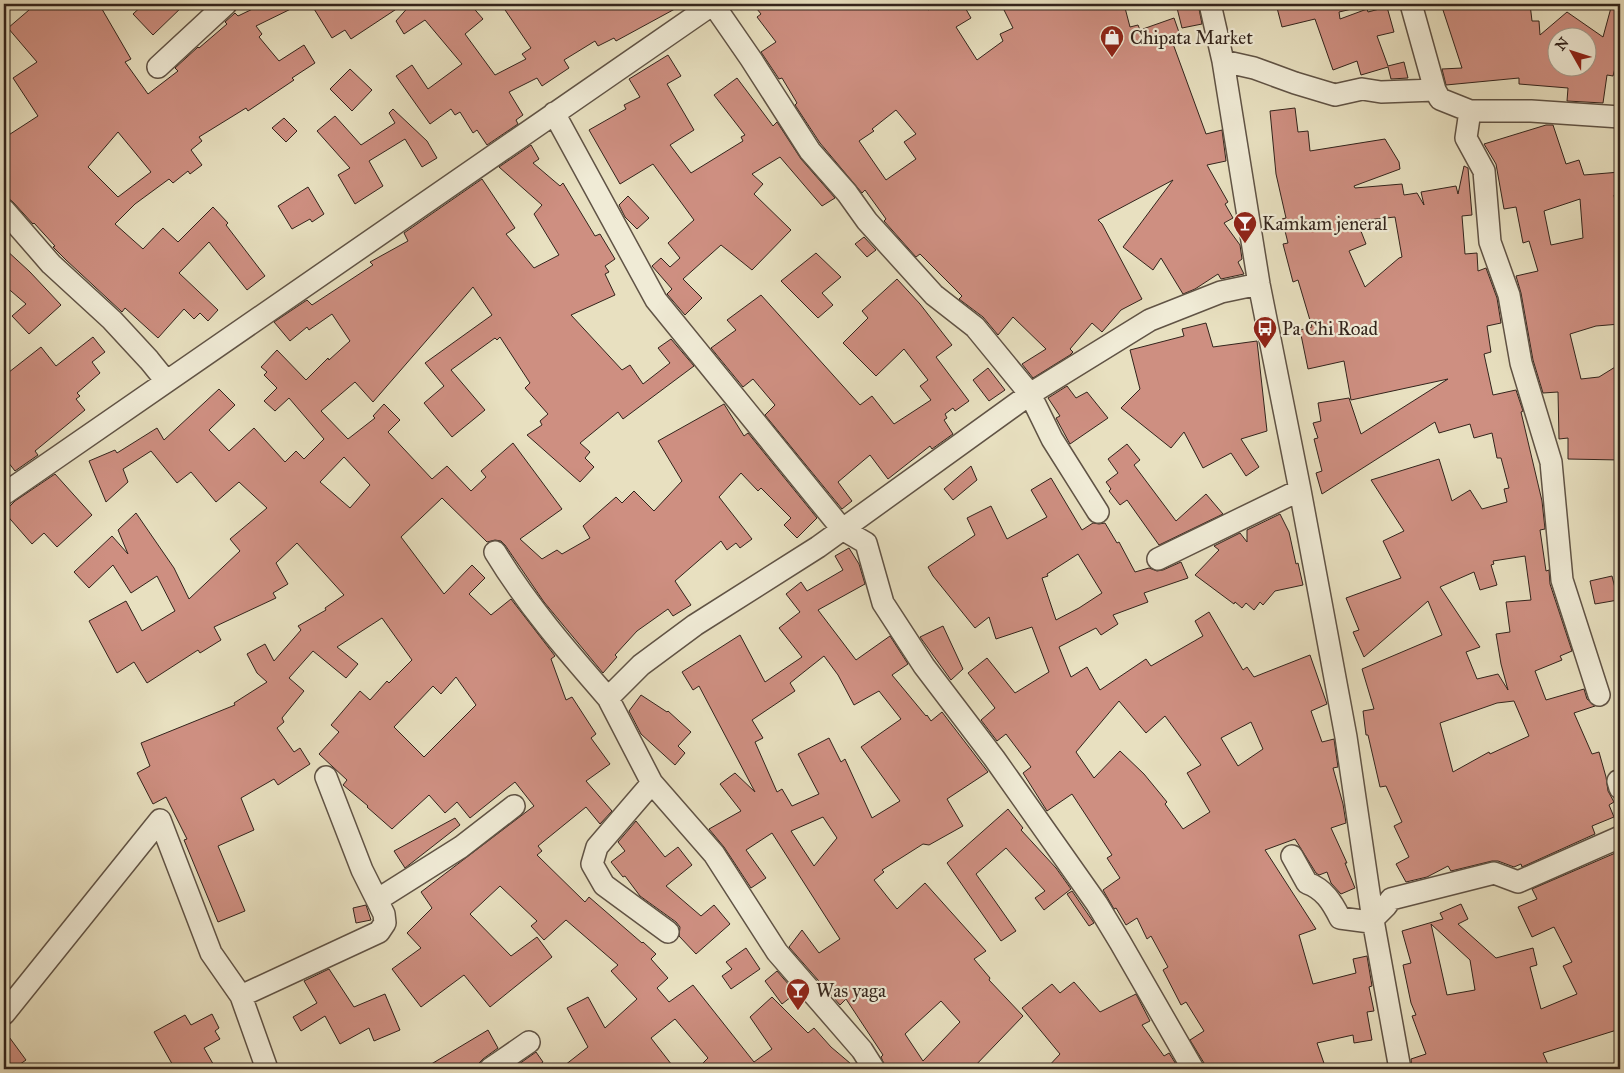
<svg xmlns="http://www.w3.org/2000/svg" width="1624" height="1073" font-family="'IM FELL Great Primer',serif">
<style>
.building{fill:#ce8f81;stroke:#33241c;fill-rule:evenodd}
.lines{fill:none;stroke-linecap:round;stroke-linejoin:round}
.minor-casing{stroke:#605345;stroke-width:24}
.minor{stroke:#f0ebd6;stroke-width:21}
.labels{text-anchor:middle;stroke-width:4.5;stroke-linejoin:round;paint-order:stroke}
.poi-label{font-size:19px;fill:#33241c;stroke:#f0ebd6;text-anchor:start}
</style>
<rect width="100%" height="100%" fill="#e8e0c0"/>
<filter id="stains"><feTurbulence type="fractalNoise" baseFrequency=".004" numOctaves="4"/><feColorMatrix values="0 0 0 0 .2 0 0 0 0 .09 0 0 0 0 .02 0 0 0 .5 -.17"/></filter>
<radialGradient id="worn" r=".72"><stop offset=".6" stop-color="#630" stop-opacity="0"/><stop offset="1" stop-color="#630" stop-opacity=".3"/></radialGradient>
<path class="building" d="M36,4H99L131,59L125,62L148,94L178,71L175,68L198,47L199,48L227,24L225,22L235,13L238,16L263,4H301L256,26L262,34L259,37L279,61L304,45L315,63L292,78L294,80L248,111L246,108L199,137L202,141L191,150L202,165L190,174L188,171L173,183L169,179L135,204L115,224L143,249L163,228L178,242L213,207L228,223L226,225L265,276L247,290L209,242L179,273L218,310L208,321L200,313L194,319L184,309L158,338L125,308L122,312L66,260L53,247L55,246L34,223L33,224L13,202L8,198H4V138L38,116L13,78L37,62L8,28ZM118,132L151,172L118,197L88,167Z
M144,4H185L153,35L133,14Z
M311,4H404L351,39L345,30L332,38Z
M411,4H470L483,19L465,34L495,75L526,59L522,54L531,48L501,4H684L616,41L614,38L598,46L595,41L564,60L569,68L542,86L537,78L509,92L523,115L516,120L518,124L487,145L477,130L473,133L460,112L455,115L451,109L430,124L396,76L412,65L428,89L462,64L425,20L404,34L396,21Z
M753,4H923L928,10L939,4H963L971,18L956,27L977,60L1003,41L1000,34L1013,28L1001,4H1124L1130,27L1138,25L1140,30L1174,18L1181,38L1172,41L1206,134L1222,130L1226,161L1207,165L1228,202L1225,204L1233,218L1224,223L1240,245L1242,259L1238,262L1244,274L1221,279L1218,274L1195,289L1183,294L1161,258L1153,270L1123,247L1173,180L1098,220L1102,224L1142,299L1121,310L1102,332L1092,323L1070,349L1073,352L1070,355L1033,378L1022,364L1046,349L1013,317L998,335L983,317L959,299L962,296L920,254L916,257L884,221L886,219L865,190L862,193L820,143L795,105L797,103L782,78L779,79L761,52L776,42L757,17L761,14ZM896,110L916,134L904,142L916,159L886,180L859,141L874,131L872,129Z
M1176,4H1198L1202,24L1182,28Z
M1276,4H1351L1352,9L1339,12L1340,19L1367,9L1368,12L1387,7L1394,32L1377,36L1388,66L1404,62L1408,78L1391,79L1388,67L1361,75L1357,61L1333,70L1315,19L1282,27Z
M1441,4H1530L1532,21H1539L1540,35L1567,12L1603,37L1612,4H1620V48L1613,76L1607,75L1603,103L1567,101L1568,88L1519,84V78L1446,85L1442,69L1462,68ZM1556,38H1586V68H1556Z
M668,55L681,76L667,84L694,130L670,145L691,173L743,141L741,137L745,135L714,95L737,78L773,126L777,122L801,159L835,198L822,206L780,157L752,174L763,184L754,194L791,230L752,270L721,245L683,279L702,298L685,315L667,294L672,289L652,266L661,258L670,267L680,258L668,243L694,220L653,164L620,184L589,130L626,109L624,105L640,97L629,79Z
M350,69L372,90L352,111L330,89Z
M1295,108L1298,132L1308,131L1310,151L1385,139L1399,162L1400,169L1354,186L1355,188L1402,184L1404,195L1417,193L1424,205L1421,192L1456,186L1458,194L1464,166L1468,168L1472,215L1462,216L1465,254L1477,253L1478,271L1486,268L1497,298L1501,323L1487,326L1491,352L1484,354L1493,395L1516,390L1523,411L1521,412L1542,501L1545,529L1540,530L1546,571L1549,570L1550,584L1572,651L1560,656L1562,660L1535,671L1546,700L1584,689L1587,699L1595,706L1574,713L1592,754L1599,752L1606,777L1608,791L1614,802L1609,805L1614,817L1592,826L1595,834L1522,867L1521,864L1514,867L1498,861H1492L1451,871L1448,866L1427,877L1406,882L1396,864L1409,857L1394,826L1402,822L1386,786L1380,787L1368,735H1366L1363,711L1374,709L1362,669L1442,635L1428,601L1364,657L1353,632L1359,630L1346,598L1401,578L1383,541L1404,531L1371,480L1439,459L1452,501L1470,490L1482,509L1507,502L1504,489L1509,488L1501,458H1497L1492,433L1474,438L1470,424L1439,433L1435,422L1322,494L1316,473L1322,471L1314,439L1318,438L1313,423L1321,421L1318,403L1349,398L1361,434L1448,379L1351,400L1344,361L1308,369L1300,330L1312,327L1298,280L1293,282L1283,244L1288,243L1282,219L1286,218L1276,174L1270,111ZM1395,217L1402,257L1399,258L1365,287L1349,251L1366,244L1357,221ZM1525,556L1531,600L1506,602L1510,632L1496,634L1501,664L1508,690L1498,674L1477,679L1466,652L1480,647L1440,587L1474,572L1480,590L1497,585L1491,565L1494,564L1493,561ZM1514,701L1529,736L1490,754L1489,752L1453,772L1440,723L1497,703Z
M393,109L427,141L437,158L422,167L405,139L369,161L383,186L355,204L338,175L350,168L317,131L335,116L361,145L395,123L389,113Z
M284,118L297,131L286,142L272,128Z
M1546,125H1553L1566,164L1579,160L1584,175L1620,172V195H1614L1620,229V324L1596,326L1570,334L1581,379L1599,377L1620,364V460L1568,459V438L1559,439L1558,392L1543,393L1533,360L1521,293L1516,276L1538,271L1529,241L1523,243L1516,207L1504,209L1496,164L1484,144ZM1580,199L1583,238L1551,245L1544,211Z
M531,145L539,159L533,163L560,186L563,183L595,236L600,234L615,259L605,266L609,272L605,274L615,295L571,315L622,370L630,365L643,384L670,363L658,348L671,339L694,366L623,419L618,412L580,443L590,452L585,458L594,467L580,482L527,435L542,425L540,421L548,414L525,388L530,383L500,337L497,340L495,338L451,370L485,410L452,437L424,403L444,386L425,363L492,315L473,287L373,402L355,382L321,411L348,439L375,418L373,416L384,404L400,420L388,432L432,479L447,466L471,491L486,477L481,471L513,443L562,509L520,539L542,559L557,550L562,554L590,538L583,526L616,497L622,503L634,491L654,511L682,481L658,441L724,404L744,436L748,433L817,518L797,538L784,525L791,518L761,488L758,491L741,473L719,497L752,539L740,548L736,543L727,550L721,541L675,581L691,605L673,616L668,609L637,631L615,655L617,657L603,673L544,602L505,545L501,541L495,540L487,542L442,498L401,537L444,594L472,565L485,578L469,594L491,615L511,599L555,656L551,659L566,700L572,697L596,734L591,738L610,764L586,781L612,811L600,824L586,807L538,846L542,851L537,855L585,902L589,897L642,943L643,942L656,954L651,959L668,978L657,988L669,1002L693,985L754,1062L772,1049L750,1017L772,997L808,1033L814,1028L831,1047L857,1069H829L822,1063L815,1069H697L708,1058L675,1019L651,1038L675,1069H560L588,1047L567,1008L588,997L605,1028L637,999L611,971L618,965L566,920L544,940L531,926L537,921L500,886L470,914L511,956L537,937L552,957L490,1007L464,975L421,1007L392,969L421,948L407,933L432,908L421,892L534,806L515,782L470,818L457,802L445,813L429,795L392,829L367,807L368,806L343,785L347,780L319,754L339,732L331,725L360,691L370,700L387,681L389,683L412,660L382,618L337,647L358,664L346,678L313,651L289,678L304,691L282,718L284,722L277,728L294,752L300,748L310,764L278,785L274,779L241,798L254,830L218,846L245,911L218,922L184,840L187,839L166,797L153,804L137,773L150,766L141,743L235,705L234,703L267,682L257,673L247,654L265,644L274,661L301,630L298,626L326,610L325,608L344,595L297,543L276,563L288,584L273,593L276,598L214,627L221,640L200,653L198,650L147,683L134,662L117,673L89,621L126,601L142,631L175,611L157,576L131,593L113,565L89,588L74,572L112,536L128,554L118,530L136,513L174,568L189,599L240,551L230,539L267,508L239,482L216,502L191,472L177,483L151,451L123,469L128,482L106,502L89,461L115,450L117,453L157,428L164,440L219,389L235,405L209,430L229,451L254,428L285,462L296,451L304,459L324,439L289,398L275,411L264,401L277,388L264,375L267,372L261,367L277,350L306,380L328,358L329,360L350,341L332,314L309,330L307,327L290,341L274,322L307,300L312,305L373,265L370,262L408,241L404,233L482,179L515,228L506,234L534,268L559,255L534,214L542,205L499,167ZM344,457L370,485L350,508L320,482ZM456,677L476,705L424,757L394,727L433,686L441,694Z
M308,187L324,214L312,222L310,219L292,229L278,206Z
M628,196L649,218L637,229L625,217L619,205Z
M864,237L876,250L867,257L855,244Z
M4,248L30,272L61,305L29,334L12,316L26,304L4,285Z
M816,253L841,277L822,293L833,305L818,318L781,281Z
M897,279L920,304L952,345L936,357L969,401L955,411L953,408L945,414L947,418L944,420L953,434L932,449L930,446L888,479L870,455L838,482L852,501L842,509L765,415L775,405L753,379L743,387L711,348L736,330L727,320L761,295L860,405L872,396L894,424L931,400L920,386L928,380L904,349L876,376L843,343L868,318L862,311Z
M1206,323L1213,347L1257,341L1267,431L1241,439L1259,467L1246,476L1231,453L1203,468L1184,432L1171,448L1121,408L1140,389L1130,350L1184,336L1182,329Z
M93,337L105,352L92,362L100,373L77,393L80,396L76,399L85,410L35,451L38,455L15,471L4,457V376L41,347L56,366Z
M988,368L1005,390L989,401L973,380Z
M1067,386L1076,398L1087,392L1108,418L1070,444L1056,418L1060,416L1048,398Z
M1127,444L1140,460L1134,465L1176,521L1206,494L1223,514L1159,545L1127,500L1120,505L1109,491L1111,489L1106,482L1118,473L1108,459Z
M971,466L977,480L953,500L944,489Z
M55,474L92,515L57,547L44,533L32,544L4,512L15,501Z
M1051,478L1082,530L1093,523L1099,524L1105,523L1117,543L1119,542L1135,572L1149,568L1157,571L1163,570L1181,562L1188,578L1144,593L1148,602L1113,615L1118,624L1101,635L1096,628L1059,647L1071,677L1087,667L1100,690L1146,659L1151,666L1203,636L1195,621L1209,612L1243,670L1247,667L1254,677L1310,655L1327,704L1311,711L1322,742L1334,739L1338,767L1333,768L1343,804L1346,823L1331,828L1347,863H1345L1355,888L1341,894L1331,883L1327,872L1319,875L1316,873L1295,839L1265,850L1316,929L1299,935L1313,984L1356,973L1353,959L1367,956L1372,986L1369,987L1374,1011L1367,1012L1372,1040L1354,1043L1353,1035L1317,1043L1326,1069H1205L1204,1063L1190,1040L1204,1031L1186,1002L1181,1005L1163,970L1168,967L1151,936L1147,939L1137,918L1126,925L1116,908L1114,909L1103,890L1120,878L1107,858L1112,855L1072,794L1047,811L1023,773L1031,767L1006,734L997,741L981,720L995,708L968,673L987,658L1015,693L1049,672L1032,627L996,639L989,617L975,628L933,576L928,567L975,535L967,518L991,506L1007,539L1047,517L1031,490ZM1078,554L1102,593L1079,608L1056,620L1042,578L1048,576L1047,574ZM1119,701L1146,733L1165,716L1201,765L1187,773L1210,812L1183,829L1165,804L1167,802L1144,774L1120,751L1094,778L1076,752ZM1251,722L1263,749L1238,766L1221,738Z
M1280,514L1289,532L1296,564L1298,563L1303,585L1275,591L1263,605L1260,602L1254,610L1246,603L1242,608L1235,602L1234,604L1195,575L1219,550L1214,546L1240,533L1247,542V530Z
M849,548L859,564L865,584L818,610L856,660L890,636L908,664L892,675L926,716L927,715L931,721L942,712L988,772L947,799L963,826L929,845L923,844L882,870L884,872L874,880L897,909L925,883L986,951L974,959L990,978L989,980L1023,1016L972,1069H886L881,1057L883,1055L846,999L840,1005L789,947L802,930L819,953L840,939L772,833L746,850L766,878L751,888L724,847L709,829L741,811L720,784L735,773L755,792L699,686L693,690L682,672L740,635L765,682L802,657L779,628L800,612L786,594L801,582L807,591L843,570L835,556ZM824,656L838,675L854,705L879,691L901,719L861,747L900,801L872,818L845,759L841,762L829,738L798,754L819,794L792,806L782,789L777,792L755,742L763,738L752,720L795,691L790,683ZM823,817L837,838L814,866L791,831ZM941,1001L960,1022L923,1061L905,1034Z
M1612,576L1618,600L1595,604L1590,581Z
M943,626L963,669L951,680L920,637Z
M641,695L667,712L668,711L691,732L678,746L685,753L675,765L641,734L629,711Z
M1008,809L1023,828L1021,830L1056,868L1071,889L1044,910L1035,898L1045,891L1006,848L976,874L1016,931L1001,941L947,863Z
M455,818L460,825L405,868L394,851Z
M636,821L665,857L678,847L692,865L666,886L701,916L714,905L730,924L696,954L679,936L680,927L676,922L640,896L625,876L623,877L611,862L625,851L618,842Z
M1620,851V1029L1543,1053L1550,1069H1412L1411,1059L1426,1054L1412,1016L1416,1015L1411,1003L1403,965L1411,963L1402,931L1443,919L1440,913L1461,904L1468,919L1458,924L1496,958L1533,948L1537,965L1530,967L1541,1009L1577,994L1563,966L1572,962L1554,927L1532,937L1518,907L1537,899L1532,889ZM1431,924L1470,960L1475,990L1447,995Z
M1072,891L1094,923L1089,926L1067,894Z
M366,905L371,920L356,923L353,908Z
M746,948L760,969L731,989L722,976L732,969L726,962Z
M329,969L354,1007L385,994L400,1030L374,1041L369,1028L340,1044L325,1016L301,1031L293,1017L317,1003L304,981Z
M777,971L796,993L782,1004L765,981Z
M1074,982L1100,1012L1136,994L1150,1021L1142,1025L1164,1056L1169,1053L1179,1069H1046L1060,1054L1022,1008L1052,984L1060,993Z
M212,1014L219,1028L215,1031L220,1039L204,1048L216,1069H175L154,1032L185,1015L191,1025Z
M4,1030L26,1060L13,1069H4Z
M488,1030L498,1048L483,1059L479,1063L478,1069H423Z
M536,1052L543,1062L534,1069H512Z"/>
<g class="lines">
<g class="minor-casing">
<path id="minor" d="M713,4L751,59L810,151L847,193L867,221L934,295L975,327L1030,394L1052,439L1098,512
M1210,4L1223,61L1259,284L1300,490L1346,737L1373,920L1400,1069
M1411,4L1435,90L1440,99L1470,111
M1223,61L1254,68L1295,83L1335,95L1362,89L1381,92L1435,90
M158,67L226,4
M554,113L656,300L842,529L866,543L883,603L924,666L994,758L1097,904L1120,942L1193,1069
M4,210L51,264L112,320L149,360L166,381
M4,494L713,4
M495,552C527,605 567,651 608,698
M1158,559L1300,490
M1599,695L1562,580L1551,462L1521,363L1509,295L1490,242L1484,171L1466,138L1470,111H1531L1620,117
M1618,781L1620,788
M652,783L597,847L592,864L604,885L668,932
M1292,856L1307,883C1324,889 1332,902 1340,918L1370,922L1386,906L1391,899L1494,873L1518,882L1620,837
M377,900L461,847L514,806
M241,996L379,932L385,923L384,914L362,870L326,777
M4,1014L160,820L211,953L241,996L267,1069
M490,1069L529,1042
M874,1069L862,1050L777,952L714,854L652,783L608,698L641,665L695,625L818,547L1030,394L1150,320L1221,292L1259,284"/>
</g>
<use href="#minor" class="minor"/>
</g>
<defs>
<g id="shop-pin" transform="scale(1.25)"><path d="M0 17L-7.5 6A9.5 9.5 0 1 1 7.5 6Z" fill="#8f2418" stroke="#f0ebd6"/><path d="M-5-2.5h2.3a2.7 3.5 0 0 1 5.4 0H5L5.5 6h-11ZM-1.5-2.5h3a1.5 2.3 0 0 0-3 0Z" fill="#fff"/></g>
<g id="bar-pin" transform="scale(1.25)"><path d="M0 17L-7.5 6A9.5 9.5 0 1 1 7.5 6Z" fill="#8f2418" stroke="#f0ebd6"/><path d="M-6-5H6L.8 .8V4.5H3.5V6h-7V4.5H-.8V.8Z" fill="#fff"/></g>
<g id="bus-pin" transform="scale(1.25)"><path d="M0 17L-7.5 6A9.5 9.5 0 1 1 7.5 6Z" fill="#8f2418" stroke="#f0ebd6"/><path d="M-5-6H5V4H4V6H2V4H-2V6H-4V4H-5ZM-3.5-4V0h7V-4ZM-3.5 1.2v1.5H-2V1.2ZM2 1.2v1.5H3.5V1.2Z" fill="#fff"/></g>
</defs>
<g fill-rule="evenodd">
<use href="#shop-pin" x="1112" y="37"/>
<use href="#bar-pin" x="1245" y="223"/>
<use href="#bus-pin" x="1265" y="328"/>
<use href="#bar-pin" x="798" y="990"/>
</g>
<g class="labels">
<g class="poi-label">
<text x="1130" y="44">Chipata Market</text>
<text x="1262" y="230">Kamkam jeneral</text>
<text x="1282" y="335">Pa Chi Road</text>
<text x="816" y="997">Was yaga</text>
</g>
</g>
<rect width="1624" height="1073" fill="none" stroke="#e8e0c0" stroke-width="20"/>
<rect x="5" y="5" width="1614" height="1063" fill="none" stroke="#33241c" stroke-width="2.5"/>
<rect x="10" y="10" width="1604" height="1053" fill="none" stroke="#33241c"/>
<g transform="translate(1572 52) rotate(309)"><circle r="24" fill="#f0ebd6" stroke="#a49b8c"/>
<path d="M0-4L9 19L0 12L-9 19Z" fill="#8f2418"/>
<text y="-8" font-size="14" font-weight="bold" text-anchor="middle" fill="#33241c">N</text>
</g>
<rect width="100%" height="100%" filter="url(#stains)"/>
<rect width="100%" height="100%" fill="url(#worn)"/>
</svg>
